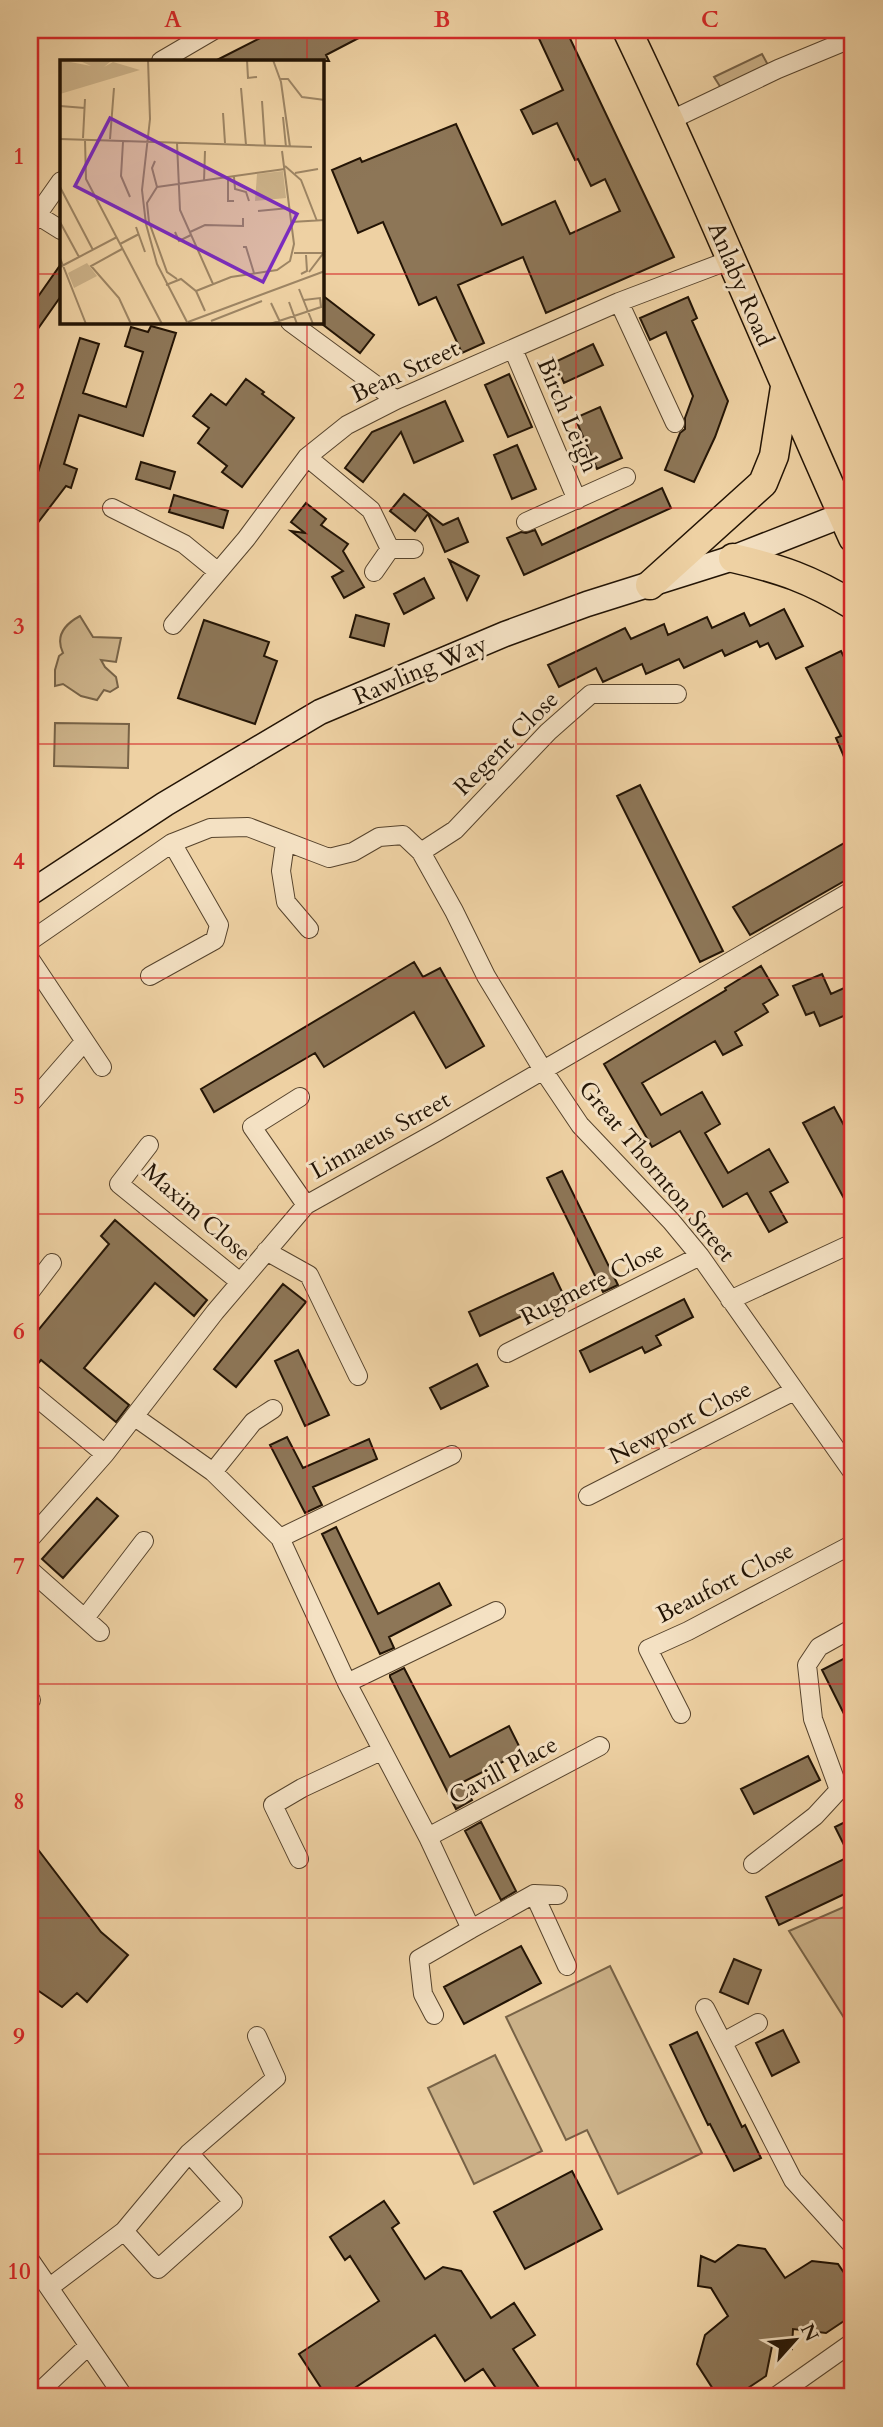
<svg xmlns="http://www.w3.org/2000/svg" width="883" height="2427" font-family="Cardo,serif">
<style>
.green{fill:#cbb188;stroke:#776246;stroke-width:2}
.building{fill:#8d7657;stroke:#231405;stroke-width:2}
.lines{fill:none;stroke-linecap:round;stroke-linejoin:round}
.street-casing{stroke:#56432c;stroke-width:20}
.secondary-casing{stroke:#231405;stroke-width:27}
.primary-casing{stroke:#231405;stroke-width:31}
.street{stroke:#f4e1c3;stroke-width:18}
.secondary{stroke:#f4e1c3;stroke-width:24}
.primary{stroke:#eed1a3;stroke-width:28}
.grid{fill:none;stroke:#d62828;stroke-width:2;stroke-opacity:0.55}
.labels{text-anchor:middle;stroke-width:6;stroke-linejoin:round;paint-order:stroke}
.street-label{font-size:24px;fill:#231405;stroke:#f4e1c3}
.inset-road{fill:none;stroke:#9d8564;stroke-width:2}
.view{fill:#7b2cbf;fill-opacity:0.15;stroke:#7b2cbf;stroke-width:3.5}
.inset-edge{fill:none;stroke:#231405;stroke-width:3.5}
.neatline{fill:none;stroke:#d62828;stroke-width:2.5}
.grid-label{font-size:23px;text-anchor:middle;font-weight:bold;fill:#d62828}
</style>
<rect width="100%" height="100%" fill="#eed1a3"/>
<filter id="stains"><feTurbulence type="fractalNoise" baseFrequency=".00286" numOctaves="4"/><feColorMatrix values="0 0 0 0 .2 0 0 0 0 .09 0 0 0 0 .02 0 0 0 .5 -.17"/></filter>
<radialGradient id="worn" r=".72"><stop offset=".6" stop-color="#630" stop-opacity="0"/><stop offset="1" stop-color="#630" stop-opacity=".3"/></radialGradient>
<path class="green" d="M762,54L768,65L721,88L714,77Z
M80,616L93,637L121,638L116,662L101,660L105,667L116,677L118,687L110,692L104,690L97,700L81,696L63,684L55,686V670L59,656L63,653C55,636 65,624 80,616Z
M55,723L129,724L128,768L54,766Z
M853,1903V2032L789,1931Z
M610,1966L702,2153L618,2194L587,2130L566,2140L506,2017Z
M495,2055L542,2151L474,2184L428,2088Z"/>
<path class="building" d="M276,30H374L326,55L329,61H215Z
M535,30H566L674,257L546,313L523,257L458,285L484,343L462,353L436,297L419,305L383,222L358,233L332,170L360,158L362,162L456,124L502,225L555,201L570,234L620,211L605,179L591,186L578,159L575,160L557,123L533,134L521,110L563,90Z
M61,264V296L30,340V308Z
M322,295L374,335L360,353L322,324Z
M688,297L697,318L692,321L728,401L715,437L694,482L665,470L680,433L685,429V418L693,396L666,332L650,340L640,318Z
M151,326L176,333L143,436L79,415L64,464L77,469L71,488L66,486L30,533V490L34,485L80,338L99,344L83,393L126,407L143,352L125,346L131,327L148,332Z
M593,344L603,365L564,383L555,362Z
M509,374L532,427L508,437L485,385Z
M246,379L264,392L262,394L294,418L242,487L222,472L227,466L198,443L209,428L193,416L211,394L226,405Z
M445,401L463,441L414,463L401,432L363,482L345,468L372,432Z
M600,407L622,458L597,469L575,418Z
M517,445L536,489L512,499L494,455Z
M141,462L175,472L170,489L136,479Z
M662,488L671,508L524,575L507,538L521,532L526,533L535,530L542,545Z
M404,494L443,525L458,518L468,542L445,552L428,514L415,531L390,511Z
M174,495L228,511L223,528L169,512Z
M306,503L326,519L321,525L348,544L343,551L364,587L344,598L332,577L343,571L291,531L305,533L291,522Z
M449,560L479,576L467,600Z
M424,578L434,598L404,614L394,594Z
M784,609L803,646L776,659L768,643L760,647L757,641L725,656L722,650L684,668L679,659L646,674L642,664L603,682L596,668L559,687L548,665L625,628L631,639L664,624L668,635L707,617L712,628L744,613L750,626Z
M356,615L389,624L384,646L350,637Z
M204,620L269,642L264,656L277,661L255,724L178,698Z
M841,651L853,675V778L836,738L841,736L806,668Z
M640,785L723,951L700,962L617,796Z
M853,838V876L750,935L733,907Z
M414,962L423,977L440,968L484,1046L446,1068L414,1012L324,1067L315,1053L214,1112L201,1089Z
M761,966L778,995L763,1004L768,1012L735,1032L742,1045L723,1055L715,1041L642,1083L661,1115L702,1092L720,1124L705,1133L728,1173L769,1149L788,1182L770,1192L787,1222L769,1232L747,1193L723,1207L680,1131L652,1147L604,1064L726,990L725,988Z
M822,974L831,994L853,984V1012L820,1026L814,1012L806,1015L793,986Z
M834,1107L853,1142V1215L803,1123Z
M562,1171L618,1285L603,1292L547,1178Z
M115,1220L207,1300L194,1316L155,1283L84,1368L129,1405L116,1422L41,1360L30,1373V1340L109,1244L101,1236Z
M553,1273L564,1296L480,1336L469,1312Z
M283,1284L306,1302L236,1387L214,1369Z
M684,1299L693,1317L656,1336L661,1345L645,1353L642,1347L590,1372L580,1351Z
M298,1350L329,1415L305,1426L275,1361Z
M477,1364L488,1386L441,1409L430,1388Z
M287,1437L303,1468L369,1439L377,1459L313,1487L322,1505L305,1513L270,1445Z
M97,1498L118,1516L63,1578L42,1559Z
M336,1527L378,1614L439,1583L451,1605L389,1637L394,1648L380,1654L322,1534Z
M845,1658L853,1675V1732L822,1670Z
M404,1668L450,1757L509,1726L522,1752L463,1782L472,1800L456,1809L390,1677V1675Z
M808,1756L820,1780L754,1814L741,1789Z
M853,1818V1863L835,1827Z
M481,1822L516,1891L501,1900L465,1831Z
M30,1839L101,1932L128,1955L87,2002L77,1993L62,2007L30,1985Z
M844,1859L853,1878V1890L779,1925L766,1897Z
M521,1946L541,1983L464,2024L444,1987Z
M734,1959L761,1970L748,2004L720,1992Z
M783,2030L799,2062L772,2076L756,2043Z
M697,2032L742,2127L745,2125L761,2158L734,2171L710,2124L708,2125L670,2045Z
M572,2171L602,2229L525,2269L494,2212Z
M384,2201L399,2223L392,2228L425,2279L443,2267L461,2271L491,2318L514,2303L535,2335L513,2349L545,2397H502L483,2369L465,2381L435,2335L341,2397H327L299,2354L379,2301L350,2256L345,2260L330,2237Z
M738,2245L765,2249L785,2278L812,2261L838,2264L853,2286V2303L850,2317L826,2333L793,2329L792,2349L772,2346L766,2376L742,2392L713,2389L697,2364L705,2335L728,2316L711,2288L698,2286L701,2256L715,2262Z"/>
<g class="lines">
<g class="street-casing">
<path id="street" d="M161,61L214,30
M671,120L778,69L853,38
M37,215L61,230
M30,225L61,181
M619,302L675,423
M290,322L396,400
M513,349L577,500
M307,457L371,510L390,549
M112,508L184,544L217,571
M526,522L626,477
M374,572L390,549H414
M173,625L246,539L307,457L347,425L396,400L619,302L730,260
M285,843L281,871L286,902L309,929
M421,852L455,830L548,732L591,694H677
M30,941L172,843L210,828L248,827L329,858L353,852L379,837L403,835L421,852L454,911L486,976L543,1070L580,1125L671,1221L700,1256L853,1473
M30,959L102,1067
M150,976L215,940L219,925L172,843
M300,1097L252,1127L306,1205
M30,1104L84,1042
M149,1145L119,1184L240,1282
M266,1251L309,1275L358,1376
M30,1292L52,1263
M730,1300L853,1243
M507,1353L700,1256
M30,1392L105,1454
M135,1417L213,1472L280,1538L347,1683L428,1837L471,1929L534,1894L558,1895
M213,1472L253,1422L273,1409
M588,1496L794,1391
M280,1538L452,1455
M30,1539L105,1454L215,1312L306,1205L435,1133L853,890
M30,1570L100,1632
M85,1618L144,1541
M347,1683L496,1611
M30,1701L31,1700
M681,1714L648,1649L688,1631L853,1544
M428,1837L600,1746
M299,1859L273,1805L302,1788L381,1751
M753,1864L815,1816L839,1790L813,1719L807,1665L819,1647L853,1628
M534,1894L567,1966
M705,2008L793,2180L853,2246
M434,2015L423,1994L419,1959L471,1929
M723,2042L758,2023
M124,2231L158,2269L233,2202L189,2153
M30,2260L124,2397
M50,2287L124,2231L189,2153L276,2078L257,2036
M34,2397L88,2346
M775,2397L853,2342"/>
</g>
<g class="secondary-casing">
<path id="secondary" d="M30,893L165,804L320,712L505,634L587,604L733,558L853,511"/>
</g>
<g class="primary-casing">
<path id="primary" d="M627,30C707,197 777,369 853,538
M733,558C781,569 810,579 853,605
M650,585L763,483L774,456L785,387"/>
</g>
<use href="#street" class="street"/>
<use href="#secondary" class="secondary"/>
<use href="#primary" class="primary"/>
</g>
<path class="grid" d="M307,30V61M576,30V2397M30,274H61M322,274H853M307,322V2397M30,508H853M30,744H853M30,978H853M30,1214H853M30,1448H853M30,1684H853M30,1918H853M30,2154H853"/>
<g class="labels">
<g class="street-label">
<text transform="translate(741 284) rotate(67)" y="8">Anlaby Road</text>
<text transform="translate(405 371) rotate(-25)" y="8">Bean Street</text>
<text transform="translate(568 415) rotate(67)" y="8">Birch Leigh</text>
<text transform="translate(420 670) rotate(-23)" y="8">Rawling Way</text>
<text transform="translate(506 743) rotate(-45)" y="8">Regent Close</text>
<text transform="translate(380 1135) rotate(-29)" y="8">Linnaeus Street</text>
<text transform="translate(657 1171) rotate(50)" y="8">Great Thornton Street</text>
<text transform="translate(197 1212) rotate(41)" y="8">Maxim Close</text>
<text transform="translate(592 1283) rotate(-27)" y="8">Rugmere Close</text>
<text transform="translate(680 1422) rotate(-27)" y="8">Newport Close</text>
<text transform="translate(725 1582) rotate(-27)" y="8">Beaufort Close</text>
<text transform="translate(503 1770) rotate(-28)" y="8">Cavill Place</text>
</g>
</g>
<g transform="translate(60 60)">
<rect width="264" height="264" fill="#eed1a3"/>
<path d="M0,0L31,6L18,0H47L51,1L44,7L53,2L80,10L0,34ZM223,111L226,138L195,141L197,114ZM27,203L37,216L14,228L8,213Z" fill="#cbb188"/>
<path class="inset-road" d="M88,0L90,59L82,130L86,164L97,204L127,262M187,0L188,18L197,17M213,0L221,22L230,87M220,19H228L242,37L265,40M181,28L186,85M202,41L205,86M0,46L25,48M163,53L165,83M223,57L226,87M23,78L25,39M0,79L252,87M50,79L54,28M25,80L26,119L102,264M63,82L61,116L70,137M117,83L120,150L153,224M95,101L92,108L97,127M225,106L241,120L257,161M235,113L258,109M174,117L175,129L186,132L189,141M168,118V141H174M144,121L145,91M0,127L33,190M97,127L225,109M97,127L87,143L89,162L107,212L117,219M198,151L229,148M0,162L19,197M231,162L265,160M76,167L85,192M115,172L119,181L131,175M130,172L145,165L183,166V158M60,184L79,174M183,187H186L194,213M62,189L31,206L59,238L71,264M234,193H263M0,198L26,264M0,207L57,177M249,212L265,191M241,214L247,211L246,195M106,225L121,219L136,231L171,217L217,210L230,201L234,184L222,91M239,229L253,264M136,231L145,251M229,242L237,264M211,243L221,264M151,261L202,241M128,262L265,211M210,264L261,247L260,238L244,240"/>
<path class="view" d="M50,58L237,154L203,222L15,126Z"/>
<rect width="264" height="264" class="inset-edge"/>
</g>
<rect width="883" height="2427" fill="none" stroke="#eed1a3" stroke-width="77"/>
<g transform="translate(795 2340) rotate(63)" stroke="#f4e1c3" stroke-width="5" paint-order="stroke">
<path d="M0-5L12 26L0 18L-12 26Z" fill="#231405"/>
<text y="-10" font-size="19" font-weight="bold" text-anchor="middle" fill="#231405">N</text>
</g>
<rect x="38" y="38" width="806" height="2350" class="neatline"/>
<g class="grid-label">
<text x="173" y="27">A</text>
<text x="442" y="27">B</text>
<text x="710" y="27">C</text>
<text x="19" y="164">1</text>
<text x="19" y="399">2</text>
<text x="19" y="634">3</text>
<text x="19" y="869">4</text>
<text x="19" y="1104">5</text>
<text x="19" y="1339">6</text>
<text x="19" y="1574">7</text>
<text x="19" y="1809">8</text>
<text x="19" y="2044">9</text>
<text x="19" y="2279">10</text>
</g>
<rect width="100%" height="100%" filter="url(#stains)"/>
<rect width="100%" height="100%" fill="url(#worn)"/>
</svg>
